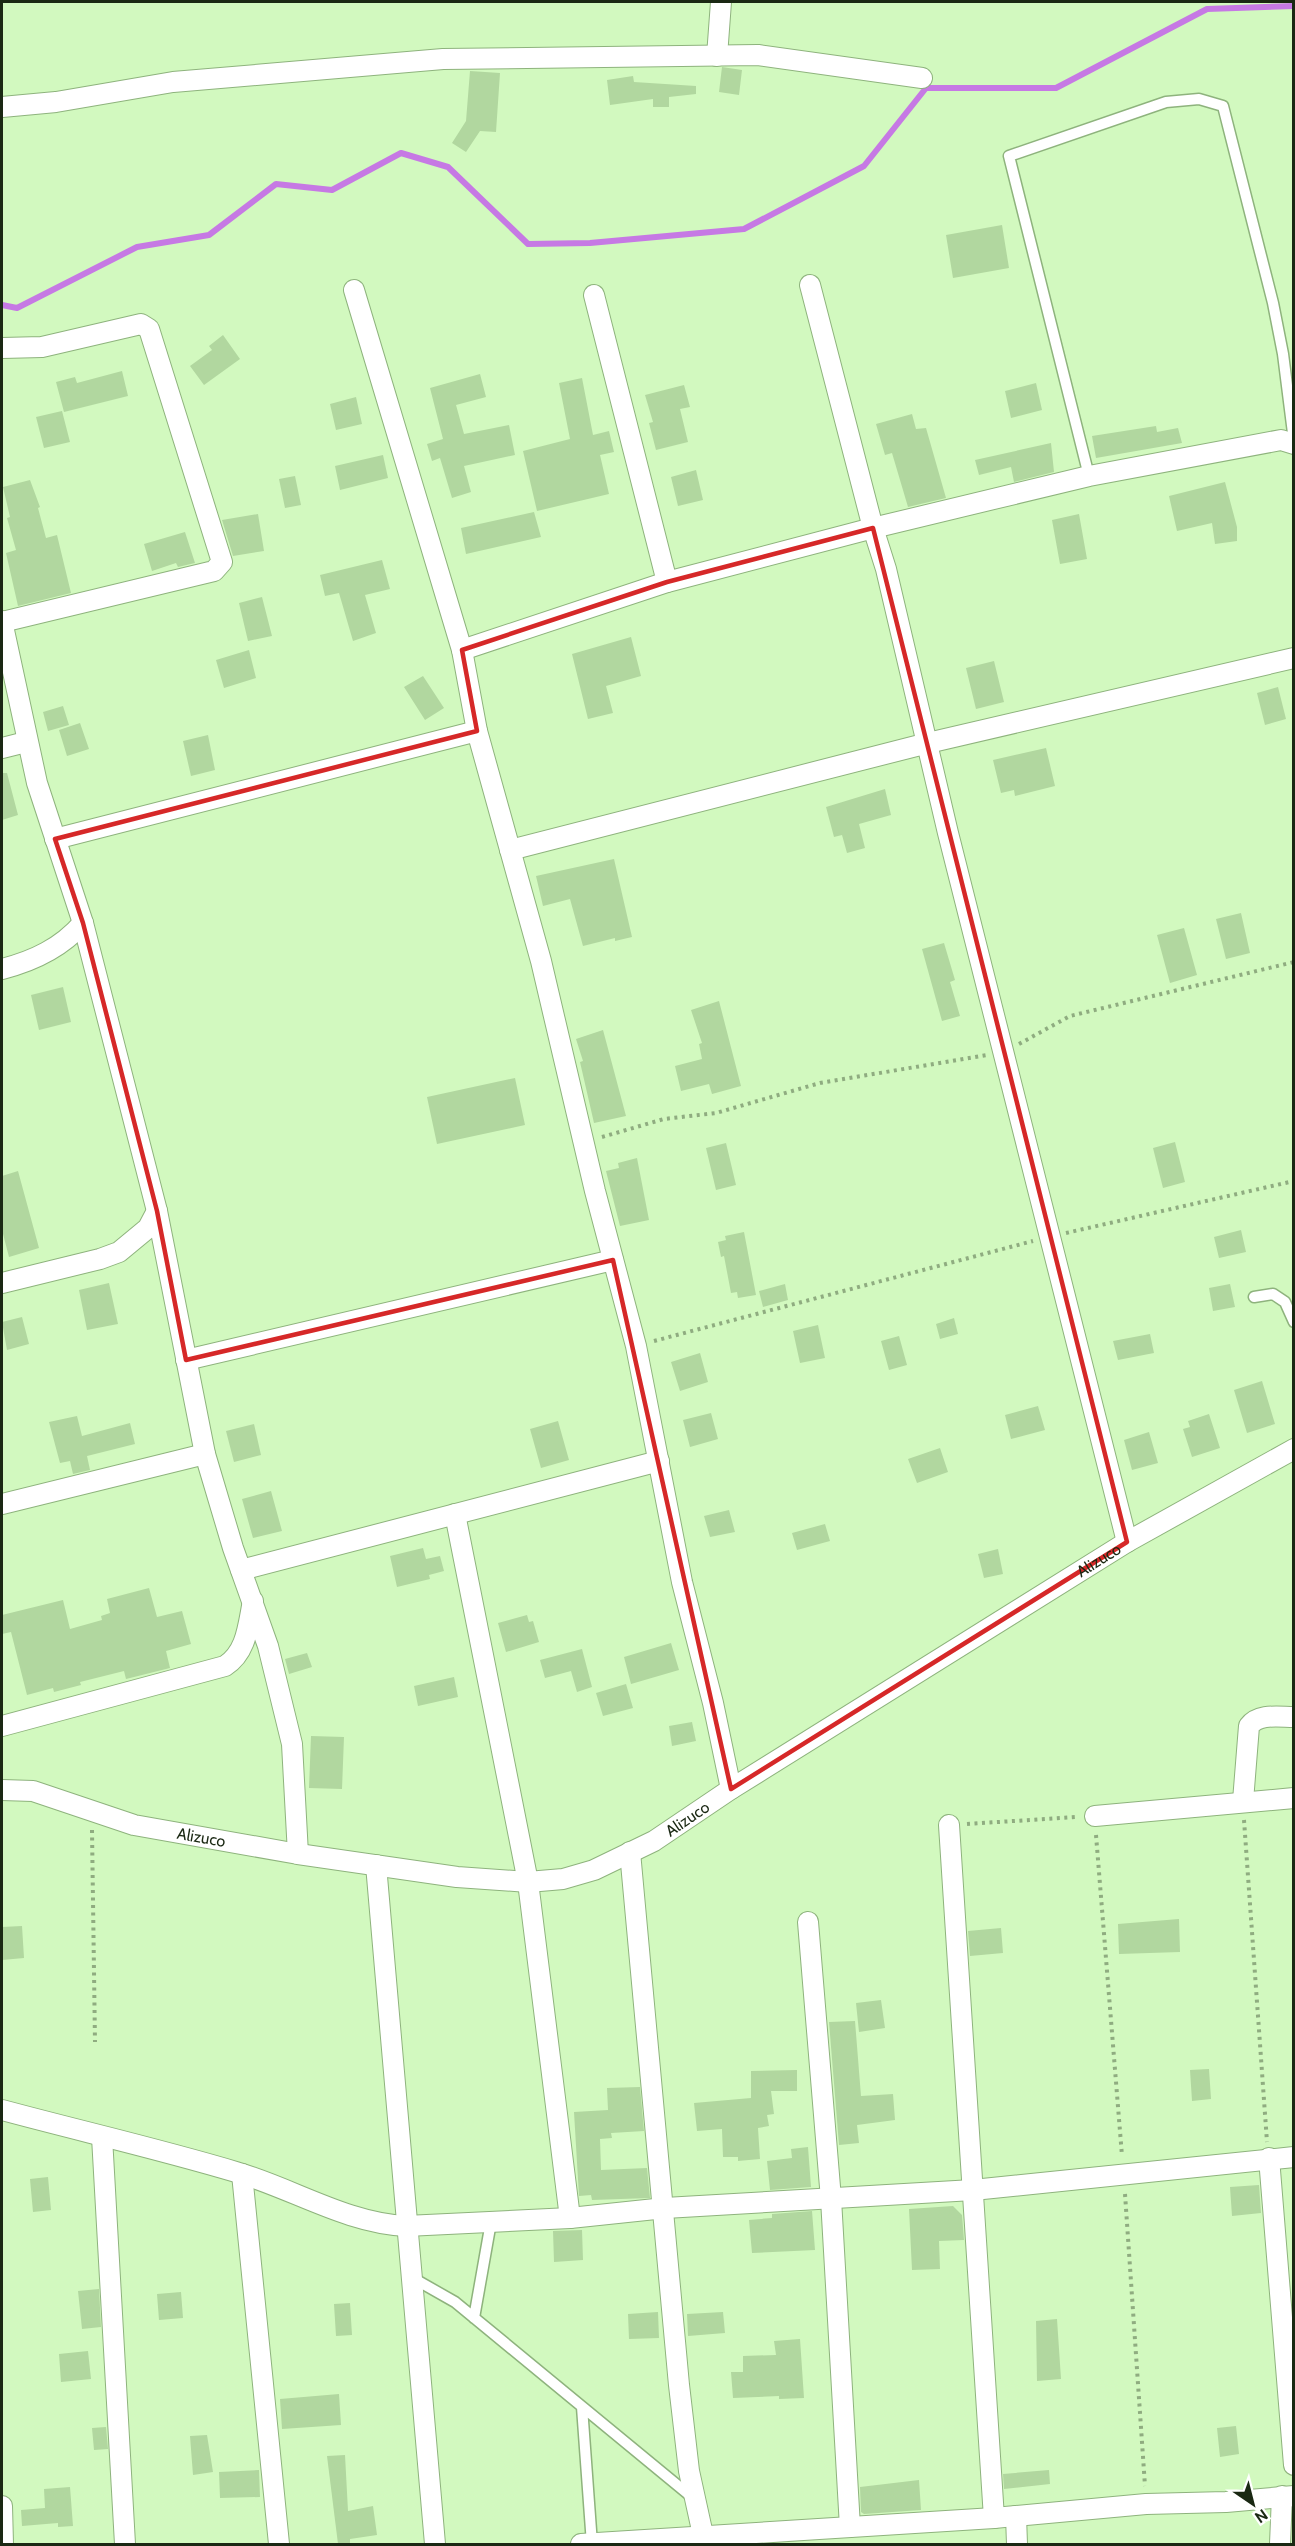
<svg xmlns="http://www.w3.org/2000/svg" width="1295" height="2546" font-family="Cabin,sans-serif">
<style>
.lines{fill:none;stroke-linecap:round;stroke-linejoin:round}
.stream{stroke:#c679e4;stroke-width:6}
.building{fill:#b1d79f}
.lane-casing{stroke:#8eb37d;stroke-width:13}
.street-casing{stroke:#8eb37d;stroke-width:22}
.path{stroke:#8fac80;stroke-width:4;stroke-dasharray:3 4.5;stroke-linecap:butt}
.lane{stroke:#fff;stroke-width:10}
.street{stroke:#fff;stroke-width:20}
.marked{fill:none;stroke:#d62828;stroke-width:4.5;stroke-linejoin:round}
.labels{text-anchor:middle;stroke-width:4.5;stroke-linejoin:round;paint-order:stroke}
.street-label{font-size:16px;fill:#1a2813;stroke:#fff}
</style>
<rect width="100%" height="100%" fill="#d2f9bf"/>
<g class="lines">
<path class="stream" d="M2,305L17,308L137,247L209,235L276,184L332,190L401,153L448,167L528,244L590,243L744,229L864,166L926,88H1056L1207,9L1294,6"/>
</g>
<path class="building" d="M722,67L742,70L739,95L719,92Z
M470,71L500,73L496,132L480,131L466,152L452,143L466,121Z
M633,76L634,82L696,86V94L669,97V107H653V99L610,105L607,80Z
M1002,225L1009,268L953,278L946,235Z
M223,335L240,359L204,385L190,366L212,350L209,346Z
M122,371L128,396L64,412L56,382L75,377L77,383Z
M480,374L486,397L456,405L464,434L509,425L515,455L464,466L471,492L452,498L440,458L432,461L427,444L443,439L430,388Z
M582,378L593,435L609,431L614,452L600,455L609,494L537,511L523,451L570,439L559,383Z
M1036,383L1042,410L1011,418L1005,391Z
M684,385L690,407L680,409L688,442L656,450L649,423L653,422L645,395Z
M356,397L362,424L336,430L330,404Z
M62,411L70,442L44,448L36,417Z
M912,414L916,429L926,428L946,498L908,507L892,453L885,455L876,424Z
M1156,426L1157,432L1178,428L1182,443L1096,458L1092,436Z
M1051,443L1054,472L1014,482L1011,467L979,475L975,460Z
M383,455L388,478L340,490L335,466Z
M696,470L703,500L678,506L671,477Z
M295,476L301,505L285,508L279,479Z
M30,480L40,507L38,508L46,538L57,535L71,593L18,606L6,553L16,550L7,518L10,517L3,487Z
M1225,482L1237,527V541L1215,544L1212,523L1177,531L1169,496Z
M534,512L541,537L466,554L461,528Z
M258,514L264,551L233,556L222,520Z
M1079,514L1087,559L1060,564L1052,520Z
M185,532L195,563L178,567L176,563L152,571L144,544Z
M382,560L390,589L365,595L376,633L353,641L339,593L325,596L320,575Z
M262,597L272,636L248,641L239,603Z
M631,637L641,676L606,686L613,713L588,719L572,654Z
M249,650L256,678L224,688L216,660Z
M994,661L1004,702L976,709L966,668Z
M423,676L444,708L425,720L404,687Z
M1278,687L1286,719L1265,725L1257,693Z
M63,706L69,725L48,731L43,712Z
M80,723L89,749L67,756L59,730Z
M208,735L215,770L191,776L183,741Z
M1046,748L1055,786L1015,796L1014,790L1001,793L993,760Z
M2,773H7L18,815L2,820Z
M885,789L891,815L859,824L865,848L847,853L842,835L834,837L826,807Z
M614,859L632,937L615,941V938L583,946L570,899L543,906L536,876Z
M1241,913L1250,953L1226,959L1216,919Z
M1184,928L1197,975L1170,983L1157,935Z
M944,943L955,980L950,982L960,1016L942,1021L922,949Z
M63,987L71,1022L39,1030L31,995Z
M719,1001L741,1086L712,1094L709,1084L681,1091L675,1066L702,1059L699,1044L702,1043L691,1010Z
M603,1030L626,1116L594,1123L580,1062L583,1061L576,1039Z
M515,1078L525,1125L437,1144L427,1097Z
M1175,1142L1185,1182L1163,1188L1153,1148Z
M726,1143L736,1185L716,1190L706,1148Z
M637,1158L649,1220L620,1226L606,1171L619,1168L618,1163Z
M18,1171L39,1248L9,1257L2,1230V1176Z
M1241,1230L1246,1252L1219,1258L1214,1237Z
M744,1232L756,1295L738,1298L737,1292L731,1293L724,1256L721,1257L718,1242L726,1240L725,1236Z
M109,1283L118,1324L87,1330L79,1290Z
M785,1284L788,1300L763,1307L759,1291Z
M1230,1284L1235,1307L1213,1311L1209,1288Z
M22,1317L29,1344L7,1350L2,1322Z
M954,1318L958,1334L940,1339L936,1324Z
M818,1325L825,1358L800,1363L793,1331Z
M1150,1334L1154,1353L1118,1360L1113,1341Z
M899,1336L907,1365L889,1370L881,1341Z
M700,1353L708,1382L680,1391L671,1362Z
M1262,1381L1275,1424L1247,1433L1234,1390Z
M1038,1406L1045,1430L1011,1439L1005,1415Z
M711,1413L718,1439L690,1447L683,1420Z
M1209,1414L1220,1448L1192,1457L1183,1429L1190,1427L1188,1421Z
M77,1416L82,1436L130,1423L135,1444L87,1456L90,1470L73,1474L70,1461L60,1463L49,1422Z
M558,1421L569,1460L541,1468L530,1429Z
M254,1424L261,1455L234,1462L226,1431Z
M1149,1432L1158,1463L1132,1470L1124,1440Z
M940,1448L948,1472L917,1483L908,1459Z
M271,1491L282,1531L253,1538L242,1499Z
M729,1510L735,1532L710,1537L704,1516Z
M825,1524L830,1541L797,1550L792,1533Z
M423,1548L426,1559L440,1556L444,1571L429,1575L430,1579L397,1587L390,1556Z
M998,1549L1003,1574L984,1578L978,1554Z
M149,1588L157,1617L182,1611L191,1644L166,1651L170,1668L126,1679L124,1671L80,1682L81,1685L54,1692L53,1688L27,1695L11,1632L2,1634V1615L63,1600L70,1629L102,1620L101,1616L110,1613L107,1599Z
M527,1615L529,1622L533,1621L539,1642L506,1652L498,1623Z
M671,1643L679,1670L631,1684L624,1657Z
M582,1649L592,1687L577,1692L571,1671L545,1678L540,1660Z
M307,1653L312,1667L289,1674L285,1659Z
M454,1677L458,1697L418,1706L414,1686Z
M626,1684L633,1708L603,1716L596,1693Z
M692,1722L696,1741L672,1746L669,1726Z
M311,1736L344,1737L342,1789L309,1788Z
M1179,1919L1180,1952L1119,1954L1118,1924Z
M22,1926L24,1958L2,1960V1927Z
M1001,1928L1003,1953L970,1956L968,1931Z
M881,2000L885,2028L859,2032L856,2003Z
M855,2021L861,2096L893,2094L895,2120L857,2125L859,2143L839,2145L829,2022Z
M1209,2069L1211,2099L1192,2101L1190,2070Z
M797,2070V2091H771L774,2114L767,2115L769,2126L758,2128L760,2159L738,2161V2157H723L722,2129L697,2131L694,2103L751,2098V2071Z
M640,2087L644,2131L611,2133L612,2138L600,2139L601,2170L647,2168L650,2198L592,2200L591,2195L579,2196L574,2112L608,2110L607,2088Z
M808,2147L811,2187L770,2190L767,2161L792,2158L791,2149Z
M48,2177L51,2210L33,2212L30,2179Z
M1259,2185L1261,2213L1232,2216L1230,2187Z
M953,2206L962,2215L964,2240L939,2241L940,2269L912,2270L909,2209Z
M812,2211L815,2250L752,2253L749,2220L772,2218V2214Z
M582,2230L583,2260L554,2262L553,2231Z
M99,2289L101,2327L82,2329L78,2291Z
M181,2292L183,2318L159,2320L157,2294Z
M350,2303L352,2335L336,2336L334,2304Z
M658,2312L659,2338L629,2339L628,2314Z
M723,2312L725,2333L688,2336L687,2314Z
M1057,2319L1061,2379L1037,2381L1036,2321Z
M800,2339L804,2398L779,2399V2396L733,2398L731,2372H743V2356L776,2355L774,2341Z
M88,2351L91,2379L61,2382L59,2354Z
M339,2394L341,2425L282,2429L280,2399Z
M1236,2426L1239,2454L1220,2457L1217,2428Z
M106,2427L108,2449L94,2450L92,2428Z
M207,2435L213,2472L193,2475L190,2436Z
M345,2455L348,2511L373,2506L377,2535L350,2539V2543L338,2544L327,2456Z
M259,2470L260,2497L220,2498L219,2472Z
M1049,2470L1050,2484L1004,2489L1003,2474Z
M919,2480L921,2510L864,2514L861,2512L860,2487Z
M70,2487L73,2526L58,2527V2523L22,2526L21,2510L45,2508L44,2489Z"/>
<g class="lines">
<g class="lane-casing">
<path id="lane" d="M1089,476L1009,156L1166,102L1199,99L1223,106L1273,303L1283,354L1294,441
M1254,1297L1273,1294L1285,1302L1294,1322
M411,2277L455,2302L693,2498
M474,2318L491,2222
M582,2407L592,2544"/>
</g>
<g class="street-casing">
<g id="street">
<path d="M717,56L721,2"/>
<path d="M2,107L56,102L173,82L443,59L758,55L922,78"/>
<path d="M810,285L873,528L886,569L948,833L1127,1542"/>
<path d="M354,290L462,650L477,731L541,961L595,1191L636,1346L682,1582L713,1703L731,1789"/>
<path d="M594,295L667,582"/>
<path d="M2,348L42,347L141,324L149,329L222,562L214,571L2,622"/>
<path d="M2,621L37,783L83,923L157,1211L205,1454L233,1548L268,1646L292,1744L298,1854"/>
<path d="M462,650L667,582L873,528L1089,476L1281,440L1294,444"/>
<path d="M2,748L26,742"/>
<path d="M55,839L477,731"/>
<path d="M510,850L928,743L1294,658"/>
<path d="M2,969C34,961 61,948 83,923"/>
<path d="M2,1283L100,1259L119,1252L148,1228L157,1211"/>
<path d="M186,1360L613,1260"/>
<path d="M2,1504L205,1454"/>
<path d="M455,1514L528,1882L570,2218"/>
<path d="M241,1570L659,1461"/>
<path d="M2,1726L225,1666C247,1652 248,1625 253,1601"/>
<path id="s1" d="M2,1790L33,1791L134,1825L298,1854L457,1877L528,1882L563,1879L594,1870L654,1841L731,1789L1127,1542L1294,1449"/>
<path d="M1243,1801L1249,1726C1259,1713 1279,1717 1294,1717"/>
<path d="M1095,1816L1294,1798"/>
<path d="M949,1825L994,2518"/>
<path d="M630,1852L679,2385L689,2471L705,2544"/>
<path d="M376,1865L435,2544"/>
<path d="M808,1922L831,2199L850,2527"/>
<path d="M2,2110C80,2131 159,2149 236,2172C294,2189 346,2223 406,2226L570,2218L665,2208L973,2190L1294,2157"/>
<path d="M102,2137L125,2544"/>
<path d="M1269,2158L1294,2465"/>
<path d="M242,2174L279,2544"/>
<path d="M2,2506L3,2544"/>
<path d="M1016,2516L1017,2544"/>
<path d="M581,2544L994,2518L1146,2504L1226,2502L1294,2496"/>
<path d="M1280,2544L1282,2496"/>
</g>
</g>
<path class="path" d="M1019,1044L1070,1016L1294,962
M602,1137L664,1119L716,1113L820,1083L987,1055
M1066,1233L1294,1181
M654,1341L1033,1241
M1244,1820L1267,2142
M967,1824L1076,1817
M92,1830L95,2042
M1096,1835L1122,2156
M1125,2194L1145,2486"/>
<use href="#lane" class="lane"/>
<use href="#street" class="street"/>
</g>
<path class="marked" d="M873,528L1127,1542L731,1789L613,1260L186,1360L157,1211L83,923L55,839L477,731L462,650L667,582Z"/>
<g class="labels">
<g class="street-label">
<text dy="6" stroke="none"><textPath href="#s1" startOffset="1196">Alizuco</textPath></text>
<text dy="6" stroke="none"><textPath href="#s1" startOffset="710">Alizuco</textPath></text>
<text dy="6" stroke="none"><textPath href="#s1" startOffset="206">Alizuco</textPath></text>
</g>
</g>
<rect width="1295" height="2546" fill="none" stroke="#1a2813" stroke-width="6"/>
<g transform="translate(1253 2504) rotate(145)" stroke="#ffffff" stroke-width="4.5" paint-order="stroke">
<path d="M0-4.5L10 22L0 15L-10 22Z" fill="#1a2813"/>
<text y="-9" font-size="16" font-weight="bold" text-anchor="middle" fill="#1a2813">N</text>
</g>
</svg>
